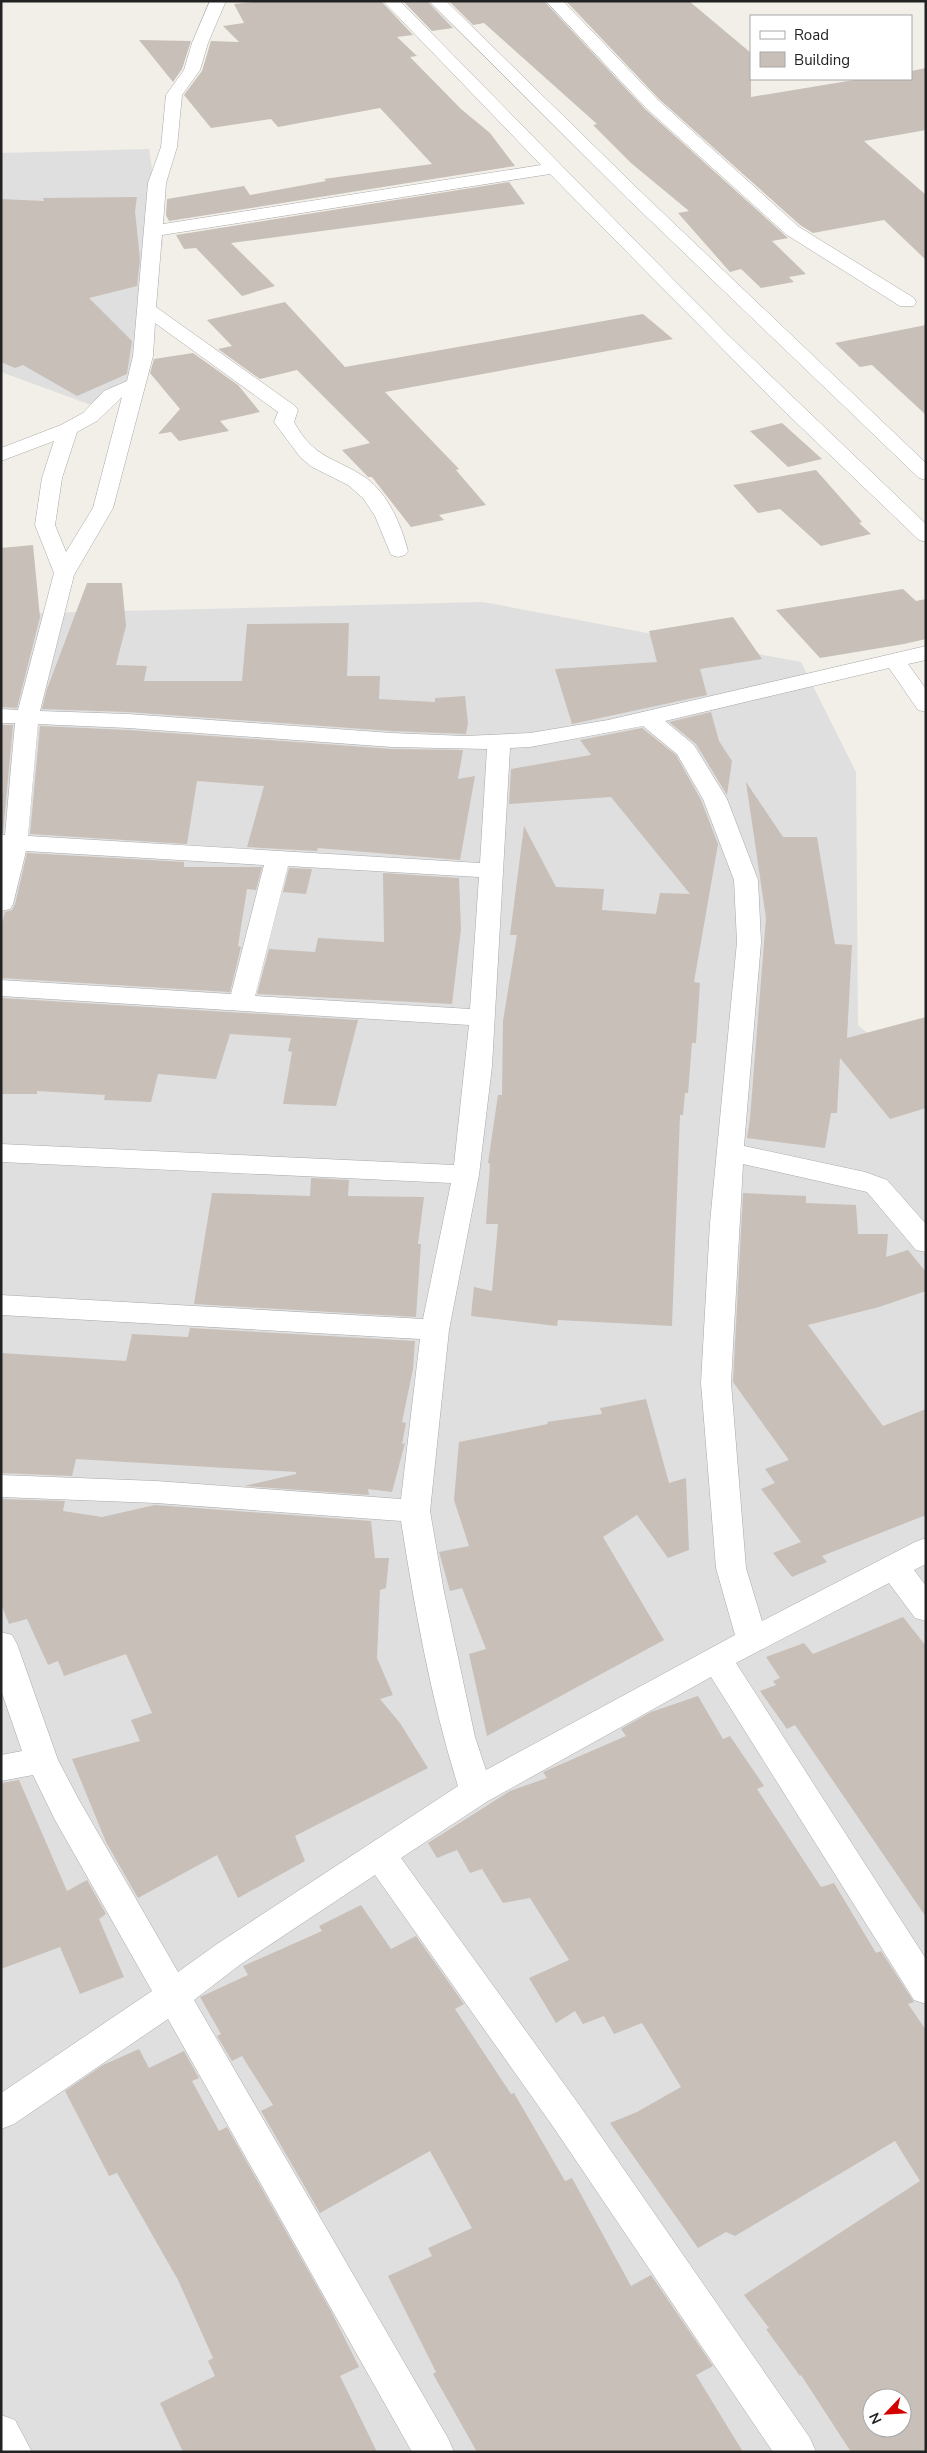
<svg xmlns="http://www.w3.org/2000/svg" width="927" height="2453" font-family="'Nunito Sans',sans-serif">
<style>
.residential{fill:#e0dfdf;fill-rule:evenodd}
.building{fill:#c7bfb8;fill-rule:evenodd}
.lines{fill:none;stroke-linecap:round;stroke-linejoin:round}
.minor-casing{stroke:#a9a9a9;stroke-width:1}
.minor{fill:#fff;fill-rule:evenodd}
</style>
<rect width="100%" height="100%" fill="#f2efe9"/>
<path class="residential" d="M149,149L163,243L139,329L133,381L102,409L1,372V153Z
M483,602L801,662L856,772L858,1025L926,1084V2452H1V614ZM872,2398H902V2428H872Z"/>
<path class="building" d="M264,1H381L413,35L397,37L417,56L410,57L461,109L490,133L515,166L169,221L166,215L167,199L244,186L250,195L326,181L324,179L432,164L380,108L278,127L271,119L211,128L184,95L202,71L211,41L239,42L223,26L244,23L234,4Z
M403,1H427L453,28L432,31Z
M449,1H544L645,109L788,238L772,241L806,274L789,277L794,282L761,288L741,269L730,272L678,213L689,211L631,163L593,125L597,124L484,23L473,25Z
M566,1H689L751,53V97L860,79H911V71L926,68V130L864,141L926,195V260L884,220L813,233L800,225L659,99Z
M139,40L191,41L182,69L173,82Z
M509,182L525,204L231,243L275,286L242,296L196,248L184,249L176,235Z
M137,197L135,211L140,259L137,286L89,298L132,341L127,374L77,396L23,365L15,368L1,362V199L44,201L43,198Z
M285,302L345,367L643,314L673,339L385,392L459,469L456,470L486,505L439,515L444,520L411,527L372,477H368L342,450L370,443L297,370L260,379L218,349L232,346L207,320Z
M926,325V415L872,365L860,367L835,343Z
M193,353L238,385L260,412L220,421L229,431L179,441L171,432L158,434L180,409L150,373L154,359Z
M782,423L822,459L788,467L750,431Z
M816,470L862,522L859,523L871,534L821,546L780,509L758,513L733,485Z
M33,545L40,617L17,708L1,707V548Z
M87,583H122L126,626L116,665L147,666L144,681H242L247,624L349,623L347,676H380L379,699L435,702V698L465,696L468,723L466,734L392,731L128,712L42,709L47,689Z
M903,589L916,601L926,599V639L904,644L820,658L776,610Z
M733,617L762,659L700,669L707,695L572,724L555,669L657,662L649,631Z
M711,712L719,741L732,761L727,795L696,744L669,722Z
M1,725H13L3,833H1Z
M40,726L128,730L392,749L463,750L458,779L475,776L460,860L318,848L317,851L247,847L264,786L197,781L187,844L30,834Z
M642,728L676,755L701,800L718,844L694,982L700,983L696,1043H692L688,1093H685L683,1115H680L672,1326L558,1320L557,1326L471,1316L474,1287L492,1291L498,1224H486L490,1164L488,1163L498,1095H502L503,1021L517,935H510L524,826L556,887L604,889L602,910L656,914L660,893L690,894L611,797L509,804L511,769L591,755L580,740Z
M746,782L783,837H817L835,944L852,945L847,1038L926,1017V1108L890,1119L840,1058L837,1113H831L825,1148L747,1138L750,1118L766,918Z
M27,853L184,862V867H262L256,890L247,889L238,946L241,947L230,992L1,978V927L5,912L12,910L15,904Z
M289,868L312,869L306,894L283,892Z
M383,873L459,878L461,929L452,1004L257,994L269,949L315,952L318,938L384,942Z
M1,998L358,1020L336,1106L283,1104L292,1052L288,1051L291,1038L230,1034L216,1079L158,1074L151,1102L104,1100L105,1095L37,1091V1094H1Z
M311,1178L349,1180L348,1196L424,1197L418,1244H421L416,1317L194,1304L212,1193L310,1196Z
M743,1193L806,1196V1203L856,1205L858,1234H888L886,1257L908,1250L926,1272V1291L879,1307L808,1325L883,1426L926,1409V1515L822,1556L827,1562L792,1577L773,1553L801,1542L761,1489L775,1483L765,1469L789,1460L733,1382Z
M190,1328L415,1341L413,1369L402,1422L406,1423L402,1444L405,1443L392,1492L368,1489L369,1495L244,1486L296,1474V1472L76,1459L72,1476L1,1473V1353L126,1361L132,1334L188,1337Z
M646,1399L669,1483L686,1478L689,1550L668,1558L637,1515L603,1537L664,1640L487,1736L469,1654L486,1649L462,1588L450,1591L439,1552L469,1546L454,1500L459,1442L548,1424L547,1422L602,1414L600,1408Z
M1,1499L65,1501L63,1511L102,1517L155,1505L371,1521L375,1558H389L386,1588L380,1590L377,1658L393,1695L380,1699L400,1723L428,1768L295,1836L305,1861L238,1898L217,1855L138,1898L106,1842L72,1759L140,1741L131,1720L152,1713L126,1654L64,1676L58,1661L48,1665L27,1619L9,1624L1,1604Z
M903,1617L926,1646V1917L795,1725L787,1729L760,1691L776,1685L773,1681L780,1678L766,1657L804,1643L813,1654Z
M698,1696L723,1739L730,1736L764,1786L757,1789L821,1887L834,1883L876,1953L881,1951L914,2002L908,2004L926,2030V2452H851L801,2375L800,2376L766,2329L769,2328L744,2295L920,2181L895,2141L735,2236L726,2232L698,2248L610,2123L637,2112L681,2087L642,2023L614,2034L604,2016L583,2024L575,2011L556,2023L529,1978L569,1960L530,1898L503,1903L482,1869L470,1873L457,1850L437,1858L428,1843L510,1791L547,1778L543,1772L550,1769L626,1736L621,1729L651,1712ZM872,2398H902V2428H872Z
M19,1780L67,1891L87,1880L106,1914L99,1919L124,1977L80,1994L60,1947L1,1969V1783Z
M361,1905L391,1949L416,1936L464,2004L455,2009L511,2094L514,2093L565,2181L572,2178L631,2286L651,2275L713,2366L696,2375L743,2452H477L433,2374L436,2372L388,2276L432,2256L428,2248L472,2228L430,2151L320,2213L261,2111L273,2105L242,2056L232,2061L217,2036L221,2034L200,1997L248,1975L243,1966L322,1931L319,1926Z
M139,2049L149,2068L184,2051L199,2078L192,2081L219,2131L227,2127L331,2311L359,2367L340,2376L377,2452H183L160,2403L215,2376L208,2361L213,2358L178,2280L117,2173L109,2176L65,2091L103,2065Z"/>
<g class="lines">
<g class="minor-casing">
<path id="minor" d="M210,1H226L208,43L200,70L182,95L177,147L166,183L163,224L541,165L383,1H400L728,335L926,524V542L919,540L782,409L550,174L162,235L156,307L295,406L298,410L294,422C315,460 335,457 366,478C389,495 401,525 408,551L405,555L398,557L391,555L375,516L363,498L348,485L312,467L300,457L274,422L278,412L155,323L153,356L113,508L74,575L40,711L128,714L392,733L465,736L530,733L608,720L926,646V660L908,664L926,689V712L918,710L889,668L665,721L694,745L727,799L758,880L761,942L744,1146L865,1172L887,1180L926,1224V1252L916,1250L867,1192L743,1164L731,1383L746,1568L762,1621L915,1542L926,1538V1564L914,1570L926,1586V1621L915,1618L889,1583L736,1663L926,1959V2004L914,2000L711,1677L488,1801L401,1858L580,2106L810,2438L816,2452H773L554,2128L375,1875L241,1964L194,2000L448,2438L454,2452H412L168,2019L14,2124L1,2129V2093L152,1991L55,1820L33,1775L1,1781V1755L22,1751L1,1690V1632L12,1635L17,1644L58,1760L79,1800L178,1972L217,1944L458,1786C431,1700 415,1610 401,1521L156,1503L1,1497V1475L156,1481L401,1499L420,1339L1,1315V1295L423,1319L451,1183L1,1162V1144L454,1165L469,1025L1,996V980L231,994L264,865L26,851L13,904L10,909L1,911V835H5L15,723H1V709L18,710L54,573L35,525L42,478L54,441L1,461V448L61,425L83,413L104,391L127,381L133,356L148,183L161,147L166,95L184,70L192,43ZM122,397L93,508L66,552L55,525L62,478L77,432L97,421ZM38,724L128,728L392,747L487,749L480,863L28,836ZM643,726L677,754L703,799L734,880L737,942L710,1223L701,1383L716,1568L735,1635L486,1770L475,1737L444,1592L430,1511L449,1330L479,1175L492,1066L510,748L530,747ZM288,866L479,877L470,1009L255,996Z
M429,1H446L640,191L926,463V480L919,478L628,199Z
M546,1H563L658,100L799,227L914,298L916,302L914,306H900L787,235L646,108Z
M1,2415L15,2420L32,2452H1Z"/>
</g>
<use href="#minor" class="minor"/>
</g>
<rect width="927" height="2453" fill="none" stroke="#222222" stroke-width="5"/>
<rect x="750" y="15" width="162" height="65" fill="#ffffff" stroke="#a7a7a7"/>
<rect x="760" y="31" width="25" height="8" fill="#ffffff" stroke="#a7a7a7"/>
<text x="794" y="40" font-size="15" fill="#222222">Road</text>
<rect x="760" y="52" width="25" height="15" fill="#c7bfb8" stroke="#a7a7a7"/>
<text x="794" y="65" font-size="15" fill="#222222">Building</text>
<g transform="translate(887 2413) rotate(245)"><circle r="24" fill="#ffffff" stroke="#a7a7a7"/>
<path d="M0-4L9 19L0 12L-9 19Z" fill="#d40000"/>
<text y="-8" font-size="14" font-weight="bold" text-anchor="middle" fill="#222222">N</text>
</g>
</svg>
